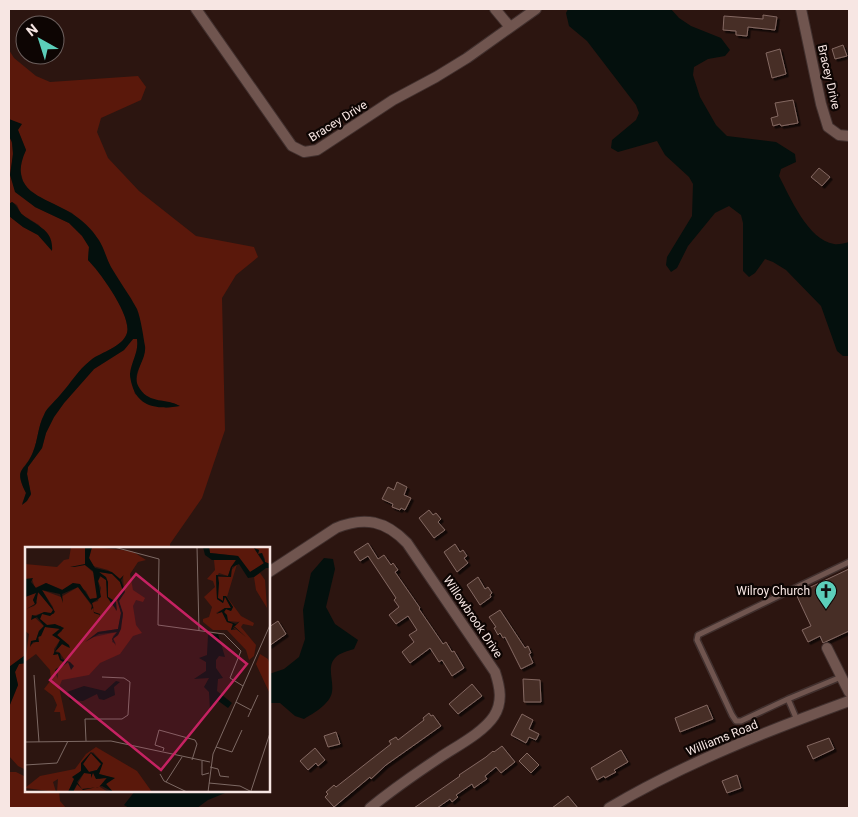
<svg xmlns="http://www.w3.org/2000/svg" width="858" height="817" font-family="Roboto,sans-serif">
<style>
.green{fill:#5a180b}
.water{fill:#04100d}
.building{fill:#462e28;stroke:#846861;filter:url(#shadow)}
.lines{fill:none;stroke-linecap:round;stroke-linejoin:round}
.service-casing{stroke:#41302e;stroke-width:8}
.minor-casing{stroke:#41302e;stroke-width:12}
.service{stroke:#70554f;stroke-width:5}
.minor{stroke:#70554f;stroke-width:10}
.labels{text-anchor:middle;stroke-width:4.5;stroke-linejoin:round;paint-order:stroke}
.street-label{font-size:12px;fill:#f7e6e3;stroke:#0d0503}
.poi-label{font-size:12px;fill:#f7e6e3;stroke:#0d0503;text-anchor:end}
.inset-road{fill:none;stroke:#7d6964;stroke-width:1}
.view{fill:#c52262;fill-opacity:0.15;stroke:#c52262;stroke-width:2.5}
.inset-edge{fill:none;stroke:#f7e6e3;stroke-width:2.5}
</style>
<defs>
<filter id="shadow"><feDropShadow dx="2.5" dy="2.5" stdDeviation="0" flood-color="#0009"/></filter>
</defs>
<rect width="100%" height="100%" fill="#2c1510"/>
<path class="green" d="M9,50L14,58L36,76L50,82L138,76L146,87L141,100L101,118L97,132L108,158L139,191L196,236L254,247L258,257L236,275L222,298L225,430L202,498L170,544V548H26V657L24,656L9,667V216L23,227L38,235L52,250L39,225L21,214L17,205L12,202L9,204V136C16,148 12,162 10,175L35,207L69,223L83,236L89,247L88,260C100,272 132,316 127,333C123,347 101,352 91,360C77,371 72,382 61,394C56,401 47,407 44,415C38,426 38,440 33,452C25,472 13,467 26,493L22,504L31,495L27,474L28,467L42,448L46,433L54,417L64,403L94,369L124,350L133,339H137L138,347L130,375L135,394L166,408L179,406C172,401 165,403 156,401C123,391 141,370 145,349L99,240L72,213L34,195L27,188L23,181L20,169L21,161L26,150L18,130L9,119Z
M26,663V770L18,766L9,756V707L18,685L15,672L19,664Z
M9,772H16L26,777V791H59L60,801L66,808H9Z"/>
<path class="water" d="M568,9H671L679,18L691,26L721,38L730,50L725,56L708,59L694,67L693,75L700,97L716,125L727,136L776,142L795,154L796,162L781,169L779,176C790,197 808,240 834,244C838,245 845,243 849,242V356H843L837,351L821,306L786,270L773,262L765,259L755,273L749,277L743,271V223L741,215L729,206L715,213L688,246L677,268L671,272L666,265L667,257L692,216L693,184L689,177L665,155L657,141L618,152L611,148L612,140L636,120L639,113L636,105L587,41L569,26L566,13Z
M9,119L22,124L18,130L26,150C7,192 43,196 71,213C81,219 92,229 98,239C104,247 106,258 111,267C119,281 129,294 137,309C141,319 143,335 145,346C147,362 129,374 140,389C150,404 166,398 180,406C160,409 139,409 132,385C131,382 130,377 130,374C131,362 139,352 137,339H133L124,350L94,369L64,403L54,417L46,433L42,448L28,467L27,474L31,494L27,501L22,505L26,493C13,467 25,473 33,452C38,440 38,426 44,415C47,407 56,401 61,394C72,382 77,371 91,360C101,352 123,347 127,333C132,316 100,272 88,260L89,247L82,236L69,223L35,207L15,192L10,175L13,154L12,142L9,136Z
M12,202C18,206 18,211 23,215C36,226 54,229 52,251L38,235L23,227L9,216V204Z
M324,558L333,559L335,569L326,607L335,624L358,640L354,649C348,651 340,653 336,657C326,666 334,680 332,692C330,704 314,713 304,719L295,716L280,703H270L269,706V674L284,669L299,657L305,639L303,610L311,573Z
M24,656L26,657V663L19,664L15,672L18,685L9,707V667Z
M135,791H230L208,800L197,808H129L124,805Z"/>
<path class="building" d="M763,15L777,17L775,30L748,27L747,36L736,35V31L723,30L724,16L763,19Z
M843,45L847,56L835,59L832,49Z
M780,49L786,74L772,78L766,53Z
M793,100L798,123L781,126L780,124L773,126L771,118L778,116L775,103Z
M819,168L830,177L822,186L811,177Z
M397,482L407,487L404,495L411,498L405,510L401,508L400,510L392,507L393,504L382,499L388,487L394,490Z
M429,510L433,515L436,513L441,519L438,522L445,530L434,538L419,518Z
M368,543L378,559L384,555L391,565L393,563L398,570L395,572L420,608L419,609L443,644L446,642L452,652L454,651L464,668L452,676L442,660L439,662L430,648L410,663L402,652L414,642L409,635L417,630L408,616L396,624L389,615L399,607L394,600L396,598L368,556L360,561L354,552Z
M455,544L460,552L463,550L467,556L464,558L468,563L457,572L444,552Z
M849,569V631L823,643L820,636L808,642L802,630L811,626L796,594Z
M478,577L485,589L488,587L492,593L490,595L491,597L480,605L467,585Z
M500,610L525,648L528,646L531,653L529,654L533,663L521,669L505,637L503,638L500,633L498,635L494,628L496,627L489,617Z
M278,621L286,634L269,646V627Z
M523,679L540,680L541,702H524Z
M472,684L482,696L458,714L449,704Z
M707,705L713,719L680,732L675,718Z
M429,713L431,716L433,715L441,726L386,765L371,779L370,777L334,807L325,797L328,794L326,792L334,785L336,787L391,744L389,741L396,737L398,740L424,720L423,718Z
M522,714L533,720L529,729L539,734L536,740L529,737L526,743L511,735Z
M336,732L340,744L328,747L324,736Z
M829,738L834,749L813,759L807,746Z
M502,746L515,762L501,773L496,767L485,776L487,779L474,788L472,784L456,795L458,797L452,802L450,799L437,808H414L460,776L459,775L486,757L493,751L494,752Z
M315,748L325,760L318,766L316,763L308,770L300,761Z
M621,750L628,762L614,770L616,772L605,778L604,776L597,780L591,768Z
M527,753L539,765L531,773L519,761Z
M737,775L741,788L727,793L722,781Z
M568,796L578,808H552Z"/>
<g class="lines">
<g class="service-casing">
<path id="service" d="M788,699L841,677
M797,720L788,699L741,721H736L732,715L697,640L698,635L849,562"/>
</g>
<g class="minor-casing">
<path id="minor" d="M196,9L292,146L304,152L317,150L393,100L436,77L467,58L536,9
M495,9L510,27
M801,9L821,104L828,127L839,135L849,136
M269,572L336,528C365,516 386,521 407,543L495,672C500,687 503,702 494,716C483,733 455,747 439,758C415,774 392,790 370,808
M827,648L849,692
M609,808C685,763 767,731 849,701"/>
</g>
<use href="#service" class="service"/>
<use href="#minor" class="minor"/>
</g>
<defs>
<g id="church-pin" transform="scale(1.125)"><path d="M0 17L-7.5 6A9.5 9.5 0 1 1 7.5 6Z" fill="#5cceba" stroke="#0d0503"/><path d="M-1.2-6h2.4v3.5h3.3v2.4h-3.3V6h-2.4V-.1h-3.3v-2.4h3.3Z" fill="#111"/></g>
</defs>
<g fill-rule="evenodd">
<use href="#church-pin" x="826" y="591"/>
</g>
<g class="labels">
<g class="street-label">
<text transform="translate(829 77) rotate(77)" y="4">Bracey Drive</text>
<text transform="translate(338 121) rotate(-32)" y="4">Bracey Drive</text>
<text transform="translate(473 617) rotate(56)" y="4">Willowbrook Drive</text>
<text transform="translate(722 738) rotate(-22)" y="4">Williams Road</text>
</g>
<g class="poi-label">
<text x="810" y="595">Wilroy Church</text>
</g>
</g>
<g transform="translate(25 547)">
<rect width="245" height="245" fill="#2c1510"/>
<path d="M46,0H60V18L69,26L74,47L71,51L65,52L61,44L48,36L38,43L21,36L10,41L7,32H0V17L32,20L39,13L44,12ZM67,0L107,4L121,13L113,15L105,27L108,43L120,51L118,55L111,53L108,59L111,78L117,86L108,89L95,107L75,116L64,128L37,133L34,140L41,173L36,174L35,165H29L32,158L28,149L19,142L26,133L25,123L11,107L0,115L4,87L0,84V50L12,45L8,53L10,57L3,61L9,59L12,56L10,52L14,45L28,63L26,67L20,65L8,69L19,79L14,84L11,93L7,94L5,98L13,94L15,84L20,80L35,81L28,88L35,93L29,102V108L33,107L35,113L40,116L31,122L32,131V123L42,116L34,105L30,104L37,97L44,101L32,88L37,84L36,79L22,78L15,72L17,67H29L28,60L17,43L36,50L53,40L69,62L67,56L73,54L76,41L73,34L76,29L82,34V50L85,53L89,55L91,64V55L83,50V35L74,25L87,27L95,35L98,44L93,51L96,66L93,82L73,85L69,90L92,85L88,89L87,95L91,97L88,91L93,88L98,69L94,54L99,44L98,29L95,32L83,23L68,19L64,11ZM184,0H245V17L240,15V12L237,6L233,7L234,3L229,1L239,17L225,25L213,9L185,6ZM206,11L212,14L206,20L203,29L194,26L191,31L192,52L198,56L200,50L206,61H200L191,66L197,65L202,75L208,76L206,83H212L207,81L214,75L203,74L199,65L201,62L206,64L208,60L206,57L201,49L198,54L193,51V30H206L204,26L212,17L202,50L216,69L229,76L228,79L218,77L216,80L231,98L229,109L224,113L221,103L202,83H188L178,75V72L184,70L187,60L179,50L190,40L188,34L182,32L190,23L189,13ZM235,26L240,33L242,61L231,43L229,30ZM235,107L243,112L245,118V147L231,117ZM71,200L112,224L127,245H88L81,237L88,231L74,227L76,214L68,205L56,218L57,222L43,245H32L33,232L28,235L31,245L0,241L15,229L50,222L61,207ZM66,206L76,217L72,223L64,225L58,217ZM59,226H69L74,232L82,230L75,240L83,245H48Z" fill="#5a180b"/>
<path d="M60,0H67L64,11L70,21L87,25L95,32L99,28L96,33L100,45L94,54L98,66L96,82L93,88L88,92L91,99L87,92L92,85L74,87L60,95L73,85L93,82L96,66L92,53L98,44L95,35L87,27L74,25L81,30L83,35V50L91,55L92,64L82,50L81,33L75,29L73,34L76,50L67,56L69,65L75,67L74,73L75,68L69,66L68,61L66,63L67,58L53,40L37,47L38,56L35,47L17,43L30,65L25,69L17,67L15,72L22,78L30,77L39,81L32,88L44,98L45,101L37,97L30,105L35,106L36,112L45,115L49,119L46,123L43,115L32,123L33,132L30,123L40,116L35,113L33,107L28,108L35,93L27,88L35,82L20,80L16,89L13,90L14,95H8L5,100L6,94L11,93L14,84L19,79L12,70L6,73L7,68L11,69L19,65L26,66L28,63L13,45L11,57L0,63L10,57L8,53L11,46L0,50V32L8,31L6,35L11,41L21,36L37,43L48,36L55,37L65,52L72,51L68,24L60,18L49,20H45L60,17ZM178,0H184L185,6L213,9L225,25L239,16L229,1L234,3L233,7L237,6L240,15L245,17V21H241L229,30L223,31L214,17L207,20L206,30L193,29L194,36L193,51L198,54V49H201L208,60L206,64L201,62L199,65L202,68L203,74L211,77L215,74L207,82L210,80L221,90L210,81L206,83L208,77L202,75L197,65L191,67L200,61H206L200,50L198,56L192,52L191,28L203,29L206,20L211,13H187L180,8ZM193,87L200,110L194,109L191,113V121L198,131L193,132L192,144L207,156L203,161L192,153L185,163L184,145L179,140L184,131L169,132L181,124V115L174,111L182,108L183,88ZM91,134L95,135L89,140L90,148L79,153L74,152L72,147L58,154L45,153L42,145L59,139L80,144ZM66,205L78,216L74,227L90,231L81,237L88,245L77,239L58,243L52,237L48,245H43L49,232L47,230L56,224V216ZM66,206L76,217L72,223L64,225L58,217ZM59,226L66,227V231L68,226L71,232L82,231L74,240L57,242L52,235Z" fill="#04100d" fill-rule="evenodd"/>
<path class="inset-road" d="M89,0L134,12L133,78L199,87L216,104L205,131L218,139M172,0L174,84M9,128L14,195M211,155L226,163M223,170L233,148M60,172H97L103,168L105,135L99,131L77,130M60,172L61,194M0,195L86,194L185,215M191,200L207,205L217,183M138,204L139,201L130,198L134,183L170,193L172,197L167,213M177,214V228L184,226M0,218L32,216L43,194M185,220L193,222L195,229L204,230M135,227L139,234L162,245M141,235L157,210M184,236L215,239L227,245M226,244L245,186M183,245L188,207L245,78"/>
<path class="view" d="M111,27L222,117L136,223L25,133Z"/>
<rect width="245" height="245" class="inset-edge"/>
</g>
<rect width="858" height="817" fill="none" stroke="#f7e6e3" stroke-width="20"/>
<g transform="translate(40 40) rotate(321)"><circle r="24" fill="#0d0503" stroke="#6b5f5d"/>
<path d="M0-4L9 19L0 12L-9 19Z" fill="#5cceba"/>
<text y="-8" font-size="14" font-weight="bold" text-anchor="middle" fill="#f7e6e3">N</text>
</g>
</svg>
